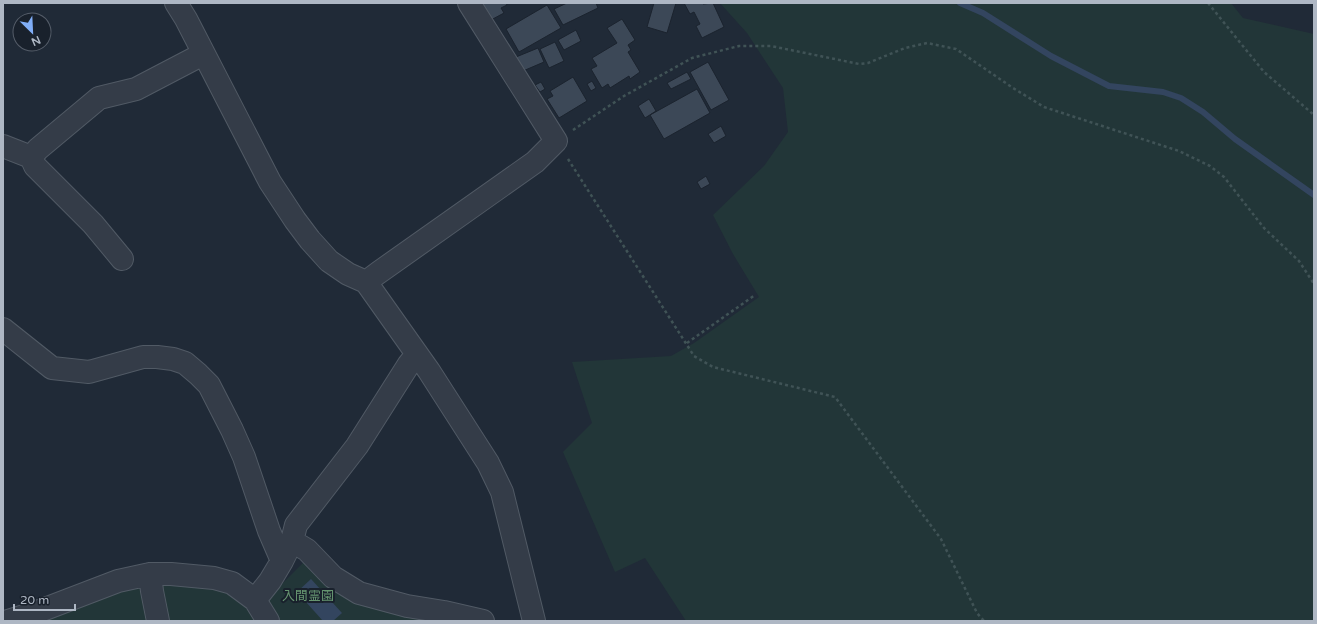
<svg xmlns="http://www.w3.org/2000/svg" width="1317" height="624" font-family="'Varela Round','Noto Sans JP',sans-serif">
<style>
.green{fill:#223638}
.water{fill:#33455f}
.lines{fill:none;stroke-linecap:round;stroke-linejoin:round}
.stream{stroke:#33455f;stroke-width:6}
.building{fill:#3c4857;stroke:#1b232e}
.minor-casing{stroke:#515a65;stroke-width:24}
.path{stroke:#405356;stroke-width:2.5;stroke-dasharray:3 3;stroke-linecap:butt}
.minor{stroke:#343c48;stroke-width:22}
.labels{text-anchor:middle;stroke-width:4;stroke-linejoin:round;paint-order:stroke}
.park-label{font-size:13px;fill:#669570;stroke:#19212c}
</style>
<rect width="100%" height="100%" fill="#202a37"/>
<path class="green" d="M720,3H1231L1243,18L1314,34V621H686L645,558L615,572L563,452L592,423L572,362L671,356L694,343L759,297L733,254L713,215L764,166L788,132L783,88L747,33Z
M308,558L450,621H33L141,585L166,584L277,589Z"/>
<path class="water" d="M311,579L342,613L333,621H323L297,592Z"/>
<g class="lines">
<path class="stream" d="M960,3L983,13L1051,56L1109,86L1163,92L1181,98L1203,112L1235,139L1314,195"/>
</g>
<path class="building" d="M481,3H506L507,5L501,8L504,13L491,20Z
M567,3H596L598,8L563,25L554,9Z
M654,3H676L667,33L647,27Z
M684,3H702L703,4L713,3L724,27L702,38L696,26L700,24L694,12L690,14Z
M547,5L561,28L519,52L506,29Z
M622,19L635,40L628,45L631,50L628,52L640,72L630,79L629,76L610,88L608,84L602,88L591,69L597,66L592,58L617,43L607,28Z
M576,30L581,41L564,50L558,40Z
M555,42L564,61L549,68L540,49Z
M538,48L544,62L523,71L516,57Z
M708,62L729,100L711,110L690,72Z
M687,72L691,79L671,89L667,83Z
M573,77L587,101L559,118L547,99L553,96L550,91Z
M592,81L596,88L591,91L587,84Z
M541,82L545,89L540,92L535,85Z
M697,89L710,113L664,139L650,115Z
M649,99L656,111L645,118L638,106Z
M721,126L726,136L714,143L708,134Z
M706,176L710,184L701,189L697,182Z"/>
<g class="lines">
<g class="minor-casing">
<path id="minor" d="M176,3L186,19L270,182L295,220L310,240L329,261L348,274L366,282L429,371L488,463L502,492L534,621
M3,146L31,157L38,149L99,98L136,89L203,54
M31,157L35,166L93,224L122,259
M366,282L378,273L535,162L556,141L469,3
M3,329L52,368L89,372L143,357H157L173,359L185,363L198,374L209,385L232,430L244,457L269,531L282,561
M292,541L307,550L333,577L359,593L407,606L444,612L483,621
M150,574L152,591L158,621
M255,600L270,581L282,561L292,541L296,525L357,446L409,364L417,354
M8,621L37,612L118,581L150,574H171L214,578L232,583L255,600L268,621"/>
</g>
<path class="path" d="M1208,3L1264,72L1314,115
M573,130L624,96L692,58L739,46H771L859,64L868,63L905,48L927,43L956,49L1013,88L1044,107L1179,151L1210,166L1224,177L1264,228L1299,261L1314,284
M568,159L694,356L713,367L835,397L941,539L977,613L984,621
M687,343L755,295"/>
<use href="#minor" class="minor"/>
</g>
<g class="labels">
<g class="park-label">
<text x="308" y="600">入間霊園</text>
</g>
</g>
<rect width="1317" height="624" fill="none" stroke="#aeb7c4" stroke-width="8"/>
<g transform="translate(32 32) rotate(156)"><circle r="19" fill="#19212c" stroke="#555d69"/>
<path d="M0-3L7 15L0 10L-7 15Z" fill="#80aef7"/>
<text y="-6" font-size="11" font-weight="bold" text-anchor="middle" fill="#aeb7c4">N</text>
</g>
<path d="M14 604v6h61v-6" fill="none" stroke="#aeb7c4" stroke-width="2"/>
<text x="20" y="604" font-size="12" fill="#aeb7c4" stroke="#19212c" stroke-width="3" paint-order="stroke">20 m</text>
</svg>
